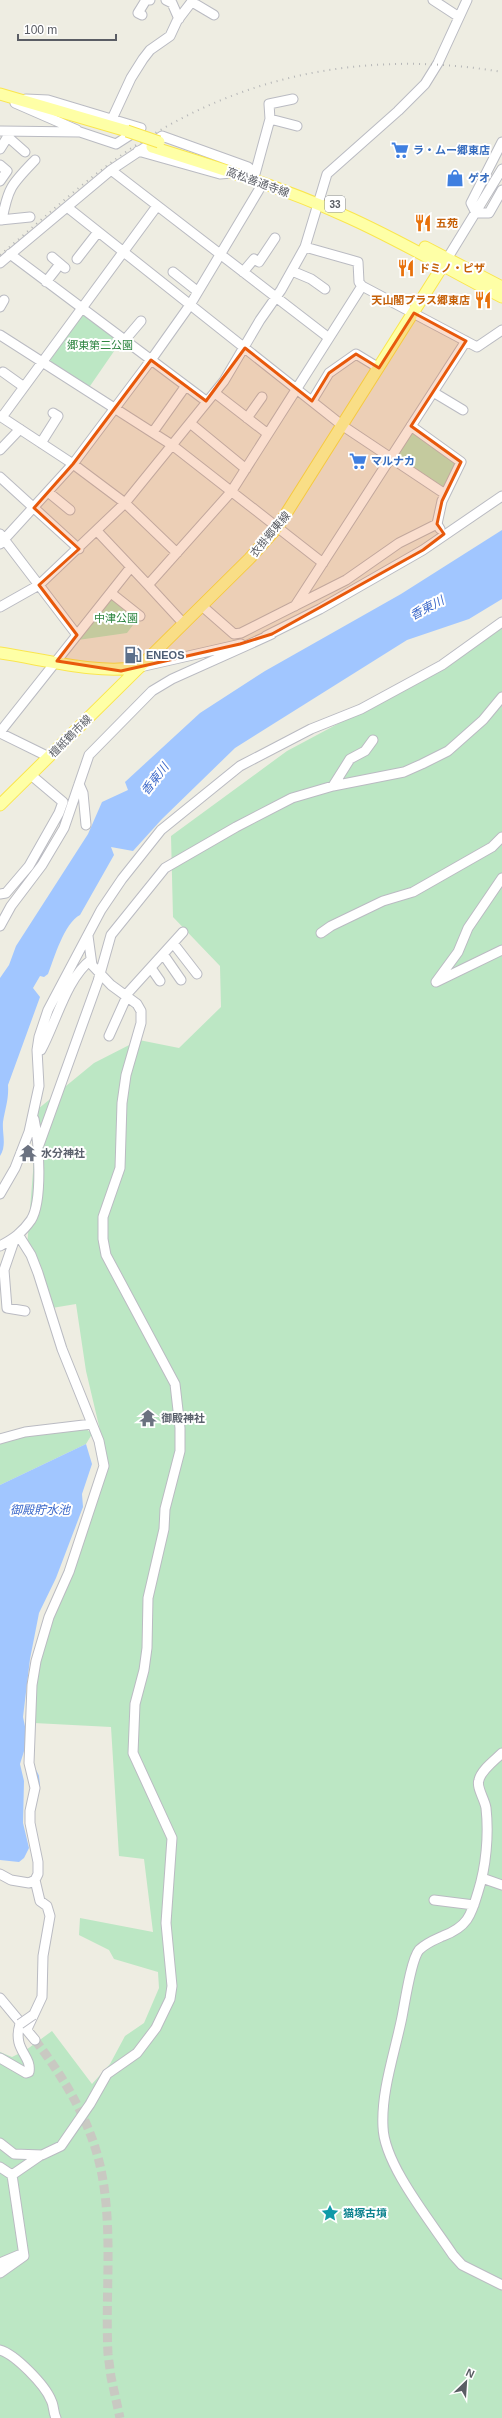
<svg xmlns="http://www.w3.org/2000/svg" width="502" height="2418" font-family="Helvetica,'Noto Sans JP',sans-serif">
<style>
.green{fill:#bce7c4}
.water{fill:#a1c6ff}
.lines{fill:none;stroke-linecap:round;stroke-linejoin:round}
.stream{stroke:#a1c6ff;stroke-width:2}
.minor-tunnel{stroke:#c9c9c2;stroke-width:9;stroke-dasharray:9 4.5;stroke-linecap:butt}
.minor-casing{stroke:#babbc2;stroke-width:11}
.major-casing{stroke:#fae64f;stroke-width:13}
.minor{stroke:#fff;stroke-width:9}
.major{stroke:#feffa6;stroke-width:11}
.rail{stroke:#b5b6b7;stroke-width:2;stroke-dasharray:1 5;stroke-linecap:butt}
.minor-bridge-casing{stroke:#babbc2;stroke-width:11;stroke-linecap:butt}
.major-bridge-casing{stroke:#fae64f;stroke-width:13;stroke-linecap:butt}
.minor-bridge{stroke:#fff;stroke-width:9}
.major-bridge{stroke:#feffa6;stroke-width:11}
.marked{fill:#e8590c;fill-opacity:0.2;stroke:#e8590c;stroke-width:3;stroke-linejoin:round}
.labels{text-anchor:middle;stroke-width:4;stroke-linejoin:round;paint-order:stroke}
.shield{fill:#fff;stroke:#8c8e92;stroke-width:1}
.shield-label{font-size:10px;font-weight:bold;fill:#5a5d64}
.shop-label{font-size:11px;font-weight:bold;fill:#366cbe;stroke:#fff;text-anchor:start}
.street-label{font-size:11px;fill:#5a5d64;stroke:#fff}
.food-label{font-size:11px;font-weight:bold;fill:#c56008;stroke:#fff;text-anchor:start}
.park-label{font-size:11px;fill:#2f8642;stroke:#fff}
.service-label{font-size:11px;font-weight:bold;fill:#4e5e75;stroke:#fff;text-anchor:start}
.worship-label{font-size:11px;font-weight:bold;fill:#5b616d;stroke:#fff;text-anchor:start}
.culture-label{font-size:11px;font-weight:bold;fill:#0d838f;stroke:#fff;text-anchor:start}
.water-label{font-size:12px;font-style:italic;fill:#3c69ca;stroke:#fff}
</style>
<rect width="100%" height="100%" fill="#eeede2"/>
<path class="green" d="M82,314L121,341L88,389L49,362Z
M411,431L458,463L444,491L395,457Z
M113,596L139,617L127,633L78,640Z
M502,618V2418H0V2052L12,2057L26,2050L52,2031L92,2084L110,2064L125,2036L144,2023L159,1988L158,1972L114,1959L109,1950L79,1935L80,1918L153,1932L144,1859L119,1856L111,1727L34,1723L37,1674L47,1624L81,1540L104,1447L86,1371L76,1304L46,1309L27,1247L38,1109L94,1063L139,1040L179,1048L221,1007L220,966L173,917L171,836L287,751L448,665Z
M83,1426L92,1434L86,1444L0,1485V1441Z"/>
<path class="water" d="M502,530V599L469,619L407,640L235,748L162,819L133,851L111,847L114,855L80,915C64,923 54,959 48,974L44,977L40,976L33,988L40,997L8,1085C9,1099 5,1109 3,1122C2,1134 7,1145 0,1156V978L9,965L16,946L88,834L102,802L128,790L125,782L200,713L265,671L401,594Z
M86,1444L92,1464L82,1494L83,1507L56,1578L39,1613L30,1659L23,1717L26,1731L25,1748L20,1764L24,1781L23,1823L29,1848L24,1858L19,1862L0,1860V1485Z"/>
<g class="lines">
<path class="stream" d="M35,1770L38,1776L39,1785"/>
<path class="minor-tunnel" d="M35,2040C65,2079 93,2125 102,2175C113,2233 105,2295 108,2354L111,2377L120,2418"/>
<g class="minor-casing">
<path id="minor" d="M166,0L172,3L179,19
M433,0L459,17
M192,2L214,15
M142,15L138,13L146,0H150
M26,99L48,100L141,128
M15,103L77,130
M112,119L131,78L143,59L150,50L170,36L177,21L193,0
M270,119L269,104L293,99
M0,131L80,132L116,144L141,128
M8,137L25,152
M502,142L471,203L476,213H489L502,190
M0,149L10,133
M138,151L220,174L232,173
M0,165L7,171L0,181
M111,170L329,338
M255,174L270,119L297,126
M67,207L343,426L445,494
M0,220L30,217
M2,220C8,187 12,184 35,160
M10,254L206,401
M52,257L65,268
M77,259L98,232
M447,259L502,169
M0,263L111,170L162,136L248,167L255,174
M292,271L311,279L325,289
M173,272L197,291
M243,272L254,259L259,262L275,238
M46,282L60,264
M362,286L477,347L502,330
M0,307L4,300
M0,335L172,445L323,563
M124,341L141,321
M3,372L24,387
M433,392L463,410
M215,393L268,434
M312,401L329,373L356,354L379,368
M0,416L73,464L125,503L177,553
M2,417L157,206
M247,418L262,397
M190,423L246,469
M411,426L461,462L442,501L437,524L440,529
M153,432L185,387
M41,443L58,416L53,413
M0,450L20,429
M0,477L79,549
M48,492L70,510
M97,531L148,585L231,492L362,286L359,282L358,262L305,247L327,174L398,111L425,84L438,63L467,0
M0,534L77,635
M0,544L73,464L151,360L190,305L263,183
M148,585L184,624
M111,593L140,616
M202,606L234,634L241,633L346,580L399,543L437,524
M295,606L466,341
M0,607L39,585L125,503L224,381L260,320L281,290L305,247
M266,636L320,609L423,550L502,496
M140,667L241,644
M0,732L131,567
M0,733L49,757
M79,784L83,793L86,825
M333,786L350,759L365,751L373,740
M502,878L468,928L458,952L436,982L502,950
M0,894L6,893L29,866L59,813L63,802L31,775
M0,926L11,906L42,865L64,828L89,755L152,691L172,679L272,634
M321,933L331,926L383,901L413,892L492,847L502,837
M173,943L197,974
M163,954L181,980
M151,968L160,981
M125,996L183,932
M109,1036L127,996
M41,1050C55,1025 67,977 91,960
M39,1145L98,981L111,935L165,868L236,827L292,798L333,786L404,772L422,764L448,751L483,720L502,697
M0,1194L15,1168L29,1132L39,1086L37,1050L39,1037L48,1010L101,910L122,879L161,830L240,766L311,729L361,709L442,665L502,622
M15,1238L4,1270L7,1308L25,1311
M0,1246C13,1239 22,1233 31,1220C43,1201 39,1141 34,1119
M0,1439L25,1432L92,1424
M502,1753C495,1760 481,1770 479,1780C476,1787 485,1800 486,1808C489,1835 486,1867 478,1892C471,1916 467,1927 443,1936C434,1940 426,1943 419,1950C411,1960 405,2002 402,2017C395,2052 381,2091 383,2127C384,2165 432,2223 453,2255L462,2265L502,2285
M0,1874L11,1880L29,1883L35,1880L38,1874V1862L30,1823V1811L35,1788L29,1763L32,1685L36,1661L49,1617L69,1572L104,1466L99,1441L62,1349L38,1273L31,1255L19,1236
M482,1878L502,1885
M434,1900L474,1905
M0,1998L35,2040
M27,2029L42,1997L43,1956L50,1916L47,1906L40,1901L35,1880
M0,2058L26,2073L29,2072C32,2055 12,2050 20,2024
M0,2143L14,2154L42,2155L61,2146L90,2104L107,2074L137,2053L156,2028L170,1999L172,1986L166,1923L172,1838L133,1753L135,1704L144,1670L147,1648L148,1598L164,1529L165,1509L180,1451V1428L175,1384L106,1255L103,1239V1217L120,1168L122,1103L126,1075L141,1023V1011L137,1004L111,985L92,965L88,936
M0,2167L12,2175L24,2256L0,2273
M12,2175L41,2155
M0,2263L19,2255
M0,2350C15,2354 45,2385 51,2400C54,2405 53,2412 56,2418"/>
</g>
<g class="major-casing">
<path id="major" d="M0,94L127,131
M152,147C216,167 281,187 343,215C398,239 449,270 502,297
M425,247L502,287
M0,653C43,659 97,675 140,667
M0,805L249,559L277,528L447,259"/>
</g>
<use href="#minor" class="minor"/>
<use href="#major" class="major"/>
<path class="rail" d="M0,255C49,214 97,168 152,135C259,70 380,51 502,72"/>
<g class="minor-bridge-casing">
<path id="minor-bridge" d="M20,2024L33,2015"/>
</g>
<g class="major-bridge-casing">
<path id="major-bridge" d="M127,131L159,142"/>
</g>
<use href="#minor-bridge" class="minor-bridge"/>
<use href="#major-bridge" class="major-bridge"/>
</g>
<path class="marked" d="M414,313L466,341L411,426L461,462L442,501L437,524L444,534L423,550L272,634L240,644L121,671L57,661L77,635L39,585L79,549L34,508L73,464L151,360L206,401L245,348L312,401L329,373L356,354L379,368Z"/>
<defs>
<g id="supermarket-bare" transform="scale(1.38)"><path d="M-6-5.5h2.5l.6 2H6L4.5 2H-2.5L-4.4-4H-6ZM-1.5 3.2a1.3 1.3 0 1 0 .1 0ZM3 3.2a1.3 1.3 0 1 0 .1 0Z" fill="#3f7fe0" stroke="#fff" stroke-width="2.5" paint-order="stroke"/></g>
<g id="shop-bare" transform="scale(1.38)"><path d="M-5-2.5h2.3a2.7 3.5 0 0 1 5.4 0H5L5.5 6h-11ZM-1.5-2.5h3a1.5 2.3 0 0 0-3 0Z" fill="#3f7fe0" stroke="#fff" stroke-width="2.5" paint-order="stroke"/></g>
<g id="restaurant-bare" transform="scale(1.38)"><path d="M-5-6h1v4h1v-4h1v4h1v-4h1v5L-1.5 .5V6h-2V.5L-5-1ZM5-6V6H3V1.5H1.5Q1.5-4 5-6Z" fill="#e8710a" stroke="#fff" stroke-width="2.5" paint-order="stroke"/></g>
<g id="fuel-bare" transform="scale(1.38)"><path d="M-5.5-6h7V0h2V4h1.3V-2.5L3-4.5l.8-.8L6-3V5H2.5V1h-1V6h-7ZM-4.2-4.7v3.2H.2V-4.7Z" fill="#5c6f8a" stroke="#fff" stroke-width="2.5" paint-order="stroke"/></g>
<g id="temple-bare" transform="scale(1.38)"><path d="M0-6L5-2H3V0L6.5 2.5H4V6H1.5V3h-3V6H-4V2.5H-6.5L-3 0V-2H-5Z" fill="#6b7280" stroke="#fff" stroke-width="2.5" paint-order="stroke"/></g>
<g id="sight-bare" transform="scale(1.38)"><path d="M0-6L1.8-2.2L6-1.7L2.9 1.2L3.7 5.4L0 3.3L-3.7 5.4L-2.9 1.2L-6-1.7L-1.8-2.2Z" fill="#0f9aa8" stroke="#fff" stroke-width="2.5" paint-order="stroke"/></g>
</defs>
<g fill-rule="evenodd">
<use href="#supermarket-bare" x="400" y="150"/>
<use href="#shop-bare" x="455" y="178"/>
<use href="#restaurant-bare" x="423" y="223"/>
<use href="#restaurant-bare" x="406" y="268"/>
<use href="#restaurant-bare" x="483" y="300"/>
<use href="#supermarket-bare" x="358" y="461"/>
<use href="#fuel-bare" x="133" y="655"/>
<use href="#temple-bare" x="28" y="1153"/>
<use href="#temple-bare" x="148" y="1418"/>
<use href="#sight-bare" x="330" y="2213"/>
</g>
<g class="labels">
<rect class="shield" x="325" y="196" width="20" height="16" rx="3"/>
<g class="shield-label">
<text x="335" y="208">33</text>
</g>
<g class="shop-label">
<text x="413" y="154">ラ・ムー郷東店</text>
<text x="468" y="182">ゲオ</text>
<text x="371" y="465">マルナカ</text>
</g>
<g class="street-label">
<text transform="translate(258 182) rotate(20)" y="4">高松善通寺線</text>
<text transform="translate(270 534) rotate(-50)" y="4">衣掛郷東線</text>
<text transform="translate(70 736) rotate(-45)" y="4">檀紙鶴市線</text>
</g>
<g class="food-label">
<text x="436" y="227">五苑</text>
<text x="419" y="272">ドミノ・ピザ</text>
<text x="470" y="304" text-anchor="end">天山閣プラス郷東店</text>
</g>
<g class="park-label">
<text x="100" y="349">郷東第二公園</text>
<text x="116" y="622">中津公園</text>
</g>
<g class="service-label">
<text x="146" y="659">ENEOS</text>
</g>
<g class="worship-label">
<text x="41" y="1157">水分神社</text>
<text x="161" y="1422">御殿神社</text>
</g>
<g class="culture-label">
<text x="343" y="2217">猫塚古墳</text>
</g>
<g class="water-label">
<text transform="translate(427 608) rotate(-28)" y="4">香東川</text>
<text transform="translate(155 779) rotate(-52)" y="4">香東川</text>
<text x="40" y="1514">御殿貯水池</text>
</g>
</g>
<g transform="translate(466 2382) rotate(25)" stroke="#ffffff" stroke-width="3" paint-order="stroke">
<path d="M0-3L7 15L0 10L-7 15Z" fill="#5a5d64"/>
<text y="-6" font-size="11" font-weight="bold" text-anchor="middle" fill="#5a5d64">N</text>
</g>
<path d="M18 34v6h98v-6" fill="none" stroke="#5a5d64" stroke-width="2"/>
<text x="24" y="34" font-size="12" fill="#5a5d64" stroke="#ffffff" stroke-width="3" paint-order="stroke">100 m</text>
</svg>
